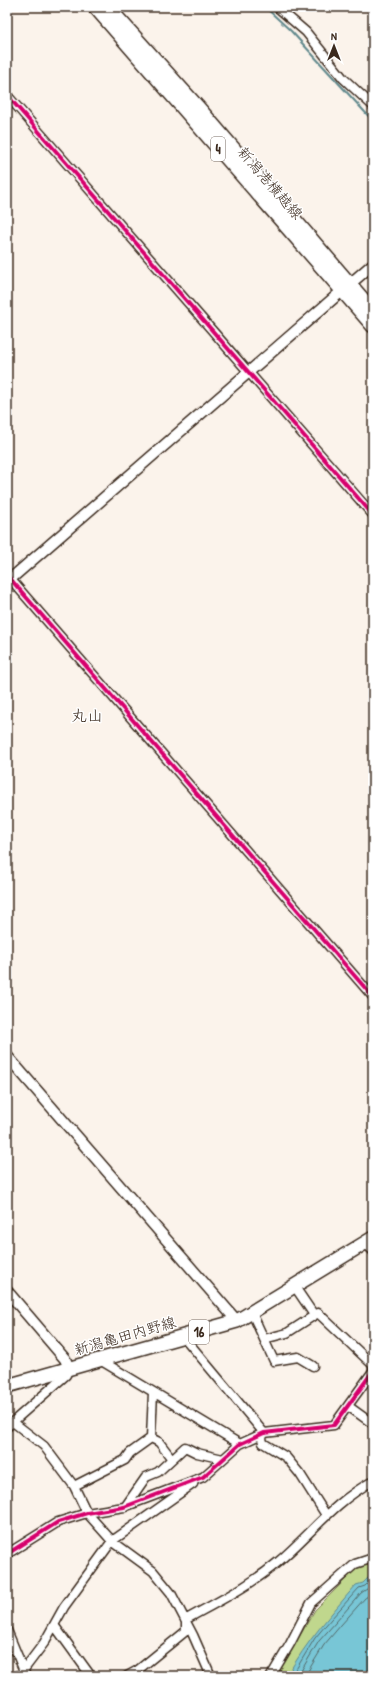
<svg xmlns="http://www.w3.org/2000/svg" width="380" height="1683" font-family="'Patrick Hand','Klee One',sans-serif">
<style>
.green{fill:#c0d78d;stroke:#7e8056}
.water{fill:#78c6d6;stroke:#60888c}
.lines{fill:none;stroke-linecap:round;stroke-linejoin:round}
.shore{stroke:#536868;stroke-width:1}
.stream{stroke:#60888c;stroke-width:2}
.minor-casing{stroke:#3b2a1e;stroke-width:11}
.tertiary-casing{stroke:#3b2a1e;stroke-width:13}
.primary-casing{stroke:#3b2a1e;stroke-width:16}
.minor{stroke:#fff;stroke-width:8}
.tertiary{stroke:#fff;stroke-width:10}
.primary{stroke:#fff;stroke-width:13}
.cycleway-casing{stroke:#fff;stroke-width:6}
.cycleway{stroke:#d6006c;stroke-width:4}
.labels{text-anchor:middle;stroke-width:3;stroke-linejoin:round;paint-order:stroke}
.shield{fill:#fff;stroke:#766a62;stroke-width:1}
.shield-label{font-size:14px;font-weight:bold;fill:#3b2a1e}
.street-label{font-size:15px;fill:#3b2a1e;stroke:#fff}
.neighbourhood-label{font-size:16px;fill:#3b2a1e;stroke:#fff}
</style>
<rect width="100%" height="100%" fill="#fbf3eb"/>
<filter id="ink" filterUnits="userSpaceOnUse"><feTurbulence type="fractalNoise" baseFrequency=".025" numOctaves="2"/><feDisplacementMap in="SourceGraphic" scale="8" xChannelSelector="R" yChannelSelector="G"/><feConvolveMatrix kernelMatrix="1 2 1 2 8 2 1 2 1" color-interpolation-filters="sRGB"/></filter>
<g filter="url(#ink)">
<path class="green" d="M373,1563V1676H276L315,1610L357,1568Z"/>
<path class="water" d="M373,1573V1676H287C306,1642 331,1614 356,1585L363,1583Z"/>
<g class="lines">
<path class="shore" d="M292,1676L315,1638L331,1619L359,1588L365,1586L373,1578
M298,1676L319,1641L336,1622L361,1593L373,1585
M305,1676L324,1645L341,1625L365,1598L373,1593"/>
<path class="stream" d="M265,7L291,31L373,121"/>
<g class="minor-casing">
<path id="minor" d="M277,7L306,32L343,78L373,106
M7,95L373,515
M7,575L373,997
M365,1243L373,1251
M295,1287L314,1315
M252,1313L274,1361L298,1357L313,1366
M183,1336L264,1433L262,1438L263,1443L286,1457L300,1474L326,1515
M264,1339L287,1333L318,1313L373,1365
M100,1360L240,1444
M348,1406L373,1424
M13,1422L44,1446L74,1486L87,1513L112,1541L153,1571L171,1593L193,1635L211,1676
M7,1427L66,1375L69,1368
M151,1438L153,1392
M74,1486L125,1460L130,1453L151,1438L159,1442L172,1459
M125,1507L146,1477L158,1472L185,1447L197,1453L223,1459
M7,1554L58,1522L87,1513L124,1507L203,1477L240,1444L264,1433L334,1425L373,1371
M185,1620C217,1602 250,1586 278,1562C311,1534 334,1502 373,1481
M54,1625L91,1676
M7,1630L26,1676
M19,1676L44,1643L64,1607L112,1541L193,1484
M127,1676L138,1670L186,1631V1623
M271,1676L290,1644L311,1603L355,1564L373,1558"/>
</g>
<g class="tertiary-casing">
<path id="tertiary" d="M7,582L373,264
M7,1056L237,1321
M7,1291L65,1359L69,1368"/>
</g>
<g class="primary-casing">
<path id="primary" d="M95,7L373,326
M108,7L197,106L373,311
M7,1386L237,1321L373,1238"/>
</g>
<use href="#minor" class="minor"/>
<use href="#tertiary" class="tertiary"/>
<use href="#primary" class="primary"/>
<g class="cycleway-casing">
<path id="cycleway" d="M7,95L373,515
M7,575L373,997
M7,1554L58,1522L87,1513L124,1507L203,1477L240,1444L264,1433L334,1425L373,1371"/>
</g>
<use href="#cycleway" class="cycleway"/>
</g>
</g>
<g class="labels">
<g class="shield">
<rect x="211" y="137" width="14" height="24" rx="3"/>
<rect x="189" y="1320" width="20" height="24" rx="3"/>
</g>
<g class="shield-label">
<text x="218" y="154">4</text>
<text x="199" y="1337">16</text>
</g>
<g class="street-label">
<text transform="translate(270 183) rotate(49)" y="5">新潟港横越線</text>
<text transform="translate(125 1336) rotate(-16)" y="5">新潟亀田内野線</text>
</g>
<g class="neighbourhood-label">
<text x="87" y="721">丸山</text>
</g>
</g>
<rect width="380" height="1683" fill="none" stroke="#fff" stroke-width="24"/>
<rect x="12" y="12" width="356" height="1659" fill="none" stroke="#3b2a1e" stroke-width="1.5" filter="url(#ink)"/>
<g transform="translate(334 46)" stroke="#ffffff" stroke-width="3" paint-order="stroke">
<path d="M0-3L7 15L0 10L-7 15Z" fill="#3b2a1e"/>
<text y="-6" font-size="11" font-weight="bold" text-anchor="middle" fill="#3b2a1e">N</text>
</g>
</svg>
